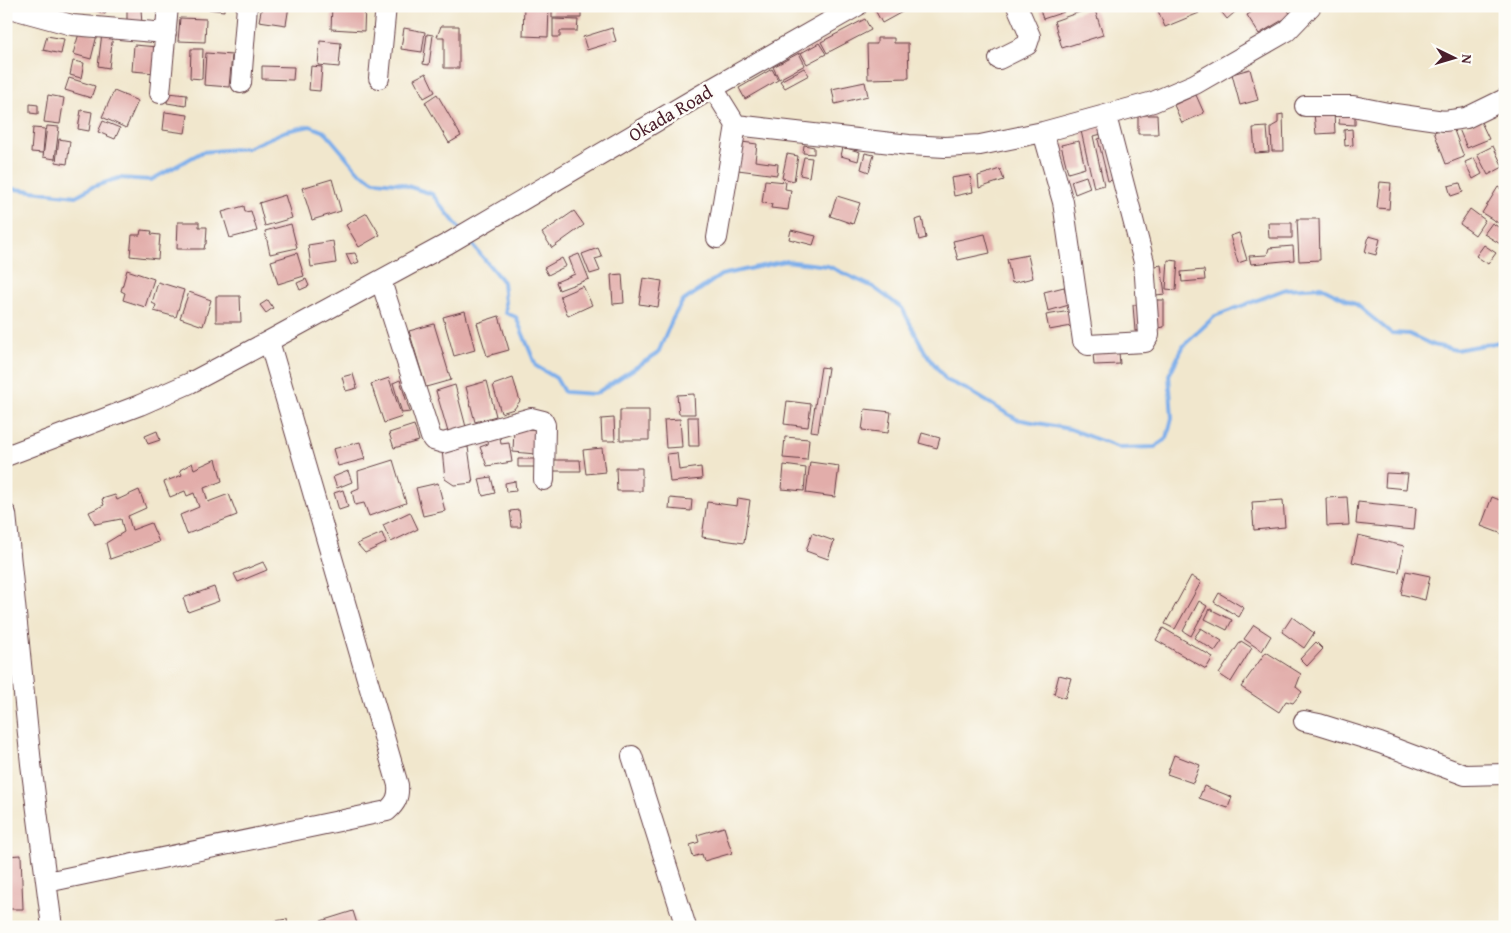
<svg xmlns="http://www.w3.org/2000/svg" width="1511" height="933" font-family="'Gentium Book Plus',serif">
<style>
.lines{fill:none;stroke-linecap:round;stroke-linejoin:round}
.stream{stroke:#7eafea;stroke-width:4}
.building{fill:#e2adaa}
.minor-casing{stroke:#633d43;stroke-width:22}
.minor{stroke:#fff;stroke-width:20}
.labels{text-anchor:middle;stroke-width:5;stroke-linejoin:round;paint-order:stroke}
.street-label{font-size:19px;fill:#4a1f2b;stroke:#fdfcf7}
</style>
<rect width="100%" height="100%" fill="#fdfcf7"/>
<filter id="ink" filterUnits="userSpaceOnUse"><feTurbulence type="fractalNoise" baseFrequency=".02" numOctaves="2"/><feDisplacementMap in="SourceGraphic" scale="10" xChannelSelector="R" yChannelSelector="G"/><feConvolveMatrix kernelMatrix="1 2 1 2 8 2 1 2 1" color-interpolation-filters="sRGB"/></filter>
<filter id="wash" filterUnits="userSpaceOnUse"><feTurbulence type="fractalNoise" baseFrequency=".0096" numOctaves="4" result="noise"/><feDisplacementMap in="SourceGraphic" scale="20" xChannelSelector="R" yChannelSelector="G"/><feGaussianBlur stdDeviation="1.12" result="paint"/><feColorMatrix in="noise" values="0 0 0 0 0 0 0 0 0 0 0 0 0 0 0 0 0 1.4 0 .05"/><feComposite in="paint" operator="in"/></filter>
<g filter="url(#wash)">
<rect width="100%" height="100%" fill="#f1e7cd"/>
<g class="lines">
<path class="stream" d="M6,188L76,196L92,187L119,178L151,180L202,152L247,148L286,131L310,126L325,132L359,172L374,181L398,183L432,194L460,229
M467,238L503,282L506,313L516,317L536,366L556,378L564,392L595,394L658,353L672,320L682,302L721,275L785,261L828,266L873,287L902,308L925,352L946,380L968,390L1016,419L1070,429L1120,448L1155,447L1167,438L1172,418L1169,375L1184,345L1215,316L1286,289L1321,287L1357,305L1391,333L1409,334L1433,345L1456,350L1505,341"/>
</g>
<g id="blocks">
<path class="building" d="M84,6H108L105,14Z
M207,6H224V11L207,9Z
M262,6H289L286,25L259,21Z
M332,6H365L364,31L331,29Z
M524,6H549L548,37L523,36Z
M552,6H581V18H552Z
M883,6H913L882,23L875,10Z
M1050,6H1062L1064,12L1043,19L1040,10Z
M1156,6H1197L1199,13L1165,27Z
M1221,6H1242L1227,19L1219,9Z
M1261,6H1285L1291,15L1259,34L1247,15Z
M1094,7L1103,35L1062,48L1054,21Z
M127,9H141L142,25H127Z
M180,18L206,19L205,42L178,41Z
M553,19L578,20L577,31H560V37H553Z
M865,19L871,30L827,53L821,42Z
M441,26H459V68H444V37H437Z
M404,28L425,32L422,52L401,49Z
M612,28L616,41L587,50L583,37Z
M80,30L97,35L91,59L73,54Z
M102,33L113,34L109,68L98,66Z
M427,34L433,35L429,65L423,64Z
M47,36L64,39L61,54L43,50Z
M877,38H894V43H908L909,78L868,79L867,44H877Z
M320,41L341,43L339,67L318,65Z
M819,43L826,54L807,64L801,53Z
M134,45L158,47L156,73L132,71Z
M191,49H203L202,79L190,78Z
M206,53L232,55L229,87L204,85Z
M799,53L805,65L779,79L773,67Z
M73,61L84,63L81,78L70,75Z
M262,66L294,67L293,80L262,79Z
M311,66L322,67L320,91L309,90Z
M804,68L809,75L785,88L780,81Z
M772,69L778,80L745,99L739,88Z
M1250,69L1258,100L1240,105L1232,74Z
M426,73L435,92L424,98L414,79Z
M69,78L95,86L91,98L65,90Z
M865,82L868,96L835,104L832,89Z
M114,91L138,101L126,128L102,117Z
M168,93L187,95L186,106L167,103Z
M437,94L461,136L449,143L425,102Z
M48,95L64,98L60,124L44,122Z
M1196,95L1204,113L1182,123L1174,105Z
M30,104L38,105V114L30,113Z
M81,110L92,112L89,131L78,129Z
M1340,110L1355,111V125L1339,124Z
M165,112L188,115L185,133L163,130Z
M1334,112L1335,133L1316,134L1314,113Z
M1283,114L1284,151H1272L1271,127L1278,123V115Z
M1138,115H1157L1158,134H1138Z
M1480,120L1489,139L1467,148L1459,129Z
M103,121L120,128L115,139L98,132Z
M1106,125L1107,133L1093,136L1104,185L1094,188L1081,131Z
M1452,125L1464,157L1446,164L1434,132Z
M47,126L59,127L55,159L43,157Z
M1267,127L1269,152L1255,153L1253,128Z
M33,128L45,129L43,153L31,152Z
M1352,129L1353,145L1345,146L1344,130Z
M1107,137L1117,179L1108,181L1098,139Z
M59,139L70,141L67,164L56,162Z
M1079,141L1085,168L1068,173L1061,145Z
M742,142L757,144L755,161L778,164L777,175L738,170Z
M804,145L814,147V154L803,153Z
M1493,146L1503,167L1488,175L1477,154Z
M843,147L860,152L858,161L841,156Z
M865,153L874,155L869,172L861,169Z
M787,154L798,156L794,181L782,178Z
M804,157L812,158L809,177L800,175Z
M1474,158L1482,174L1473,179L1465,162Z
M1000,169L1004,180L979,188L978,176Z
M970,175L973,192L954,196L951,178Z
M1086,176L1090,188L1075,194L1071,181Z
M332,179L341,211L312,220L302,188Z
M765,180L786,182L785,189L791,190L788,210L771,208L772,204L762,203Z
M1380,182L1391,183L1389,209L1377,208Z
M1460,183L1463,192L1451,196L1448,186Z
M1498,187L1505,191V227L1482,213Z
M285,195L292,218L265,226L259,203Z
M837,196L860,203L853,224L830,216Z
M244,206L245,212L251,211L257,231L230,238L222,212Z
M1470,209L1485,220L1475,235L1460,224Z
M574,211L584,225L552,248L542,233Z
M367,213L380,235L359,247L346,225Z
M922,218L926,238L919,240L915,220Z
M1297,219H1319L1320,260L1299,261Z
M178,222H199V227H207L206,244H205L204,249H177Z
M1268,223H1292V238H1269Z
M1492,223L1505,231V241L1502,245L1484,234Z
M291,224L297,248L270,254L265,231Z
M141,230L152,231L151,234L160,235L158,259L130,256L132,235H140Z
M791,230L816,236L813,245L789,239Z
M1239,233L1247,260L1238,263L1230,236Z
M985,234L990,253L958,260L953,241Z
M1369,236L1380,239L1376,255L1365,252Z
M333,241L336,263L311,267L308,245Z
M1484,245L1496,253L1488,264L1476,256Z
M1293,246L1294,260L1251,264L1249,256L1267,255L1269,248Z
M598,248L602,257L595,259L600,271L590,274L582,254Z
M297,253L304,276L278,284L271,261Z
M355,253L359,262L351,265L346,254Z
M579,254L589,279L559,290L556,282L575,274L569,258Z
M1028,255L1033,278L1012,283L1007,259Z
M562,258L566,266L548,275L544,268Z
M1168,260L1178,261L1176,290L1166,289Z
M1161,265L1165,294L1156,295L1151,267Z
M127,270L154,279L145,307L123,300L125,293L121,291Z
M1204,270L1205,280L1182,282L1181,272Z
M622,274L624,303L613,304L611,275Z
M643,278L662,281L658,307L639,304Z
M306,279L309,286L300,290L297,283Z
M158,282L184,290L176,317L154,311L156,305L152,303Z
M583,286L592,305L568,316L560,296Z
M1064,287L1069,305L1048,311L1044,292Z
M189,292L211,300L203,326L180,318Z
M216,296H240L241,322H216Z
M268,300L273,308L266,313L260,305Z
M1155,300H1164V327L1154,329Z
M1133,305H1142L1144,330L1135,331Z
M465,311L475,350L454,356L443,317Z
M1070,311L1072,326L1049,330L1046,315Z
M499,316L509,350L487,356L477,323Z
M434,324L451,380L426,387L409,331Z
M1119,352L1120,364L1094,365L1093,353Z
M821,367L828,368L818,432L811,431Z
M353,374L357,388L346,391L342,377Z
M389,378L402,417L384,423L371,384Z
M513,378L520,401L514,409L501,413L493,385Z
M400,380L410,412L402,413L393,383Z
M487,381L496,416L475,422L466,387Z
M455,385L466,427L448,432L436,391Z
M694,394L695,414H679L677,395Z
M787,401L811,404L808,427L784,424Z
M865,409L891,412L888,433L862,430Z
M620,410H649V440H620Z
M688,417H698L699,446H689Z
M614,418L615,441H602L601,419Z
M680,419L682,447L666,448L664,420Z
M414,425L419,441L394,448L389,433Z
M514,428L539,430L536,454L513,452Z
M157,431L160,440L148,444L145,436Z
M922,433L940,438L937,448L919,443Z
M500,437L501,444L509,443L512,462L487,466L480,447L488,444L489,438Z
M785,437L809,439L807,460L783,458Z
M360,442L365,459L338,466L333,449Z
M468,447L473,483L454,485L445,479L442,450Z
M602,448L605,472L586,474L583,450Z
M677,453L679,470L701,467L702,479L670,482L667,454Z
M216,459L222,481L204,488L208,502L229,494L237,515L187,534L180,515L199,507L194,493L187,496L185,491L170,497L164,482L182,475L180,470L192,463L194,469Z
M518,459H537L539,467H518Z
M393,460L406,503L369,516L364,503L355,505L352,491L359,488L358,471Z
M554,460H580L581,471H554Z
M810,462L839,466L835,497L806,493Z
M784,465L806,468L804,491L782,489Z
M616,468H642V491H617Z
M348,471L352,482L337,488L333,477Z
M1386,473L1408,474L1406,489L1385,487Z
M491,477L495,493L483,496L479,479Z
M515,481L516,491L506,492L505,483Z
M438,483L445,511L423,516L416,488Z
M139,490L146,508L128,516L132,530L151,523L159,542L110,559L106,543L124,532L121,519L95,524L89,512L104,505L102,499L115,495L117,500Z
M343,490L348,507L339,510L334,493Z
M1347,497L1349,525L1327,526L1326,498Z
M1492,497L1505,502V535L1481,526Z
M670,498L692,500L691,511L669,509Z
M738,498L750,500L744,543L702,537L707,502L737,506Z
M1283,500L1285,527L1254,530L1252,502Z
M1358,502L1416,508L1414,530L1356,524Z
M519,510L521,527H512L510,511Z
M410,512L418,529L391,542L383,525Z
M382,533L386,543L365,553L357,544Z
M812,533L834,541L828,559L806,551Z
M1358,535L1404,546L1399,572L1352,562Z
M263,562L267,570L238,582L234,574Z
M1406,571L1430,576L1425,600L1401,594Z
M1191,576L1201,582L1175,629L1165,624Z
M214,587L219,601L188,612L183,598Z
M1219,593L1244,608L1239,617L1214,602Z
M1199,601L1207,606L1191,636L1183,631Z
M1210,609L1232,620L1227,630L1205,619Z
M1292,617L1314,633L1304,648L1282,632Z
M1254,625L1271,636L1262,651L1244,639Z
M1163,628L1213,657L1206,669L1156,640Z
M1201,628L1222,641L1215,651L1194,638Z
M1241,641L1252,648L1231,682L1219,674Z
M1316,642L1323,649L1307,666L1300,659Z
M1266,652L1301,674L1296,687L1302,692L1293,703L1286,701L1279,712L1241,687Z
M1059,675L1071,678L1065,698L1054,694Z
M1174,755L1200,765L1193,783L1167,774Z
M1204,786L1232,797L1228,808L1199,798Z
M724,827L732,853L704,861L702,854L693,857L690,845L699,842L697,835Z
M21,855L23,909H6V856Z
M353,911L358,927H305V926Z
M287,919L288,927H248V926Z"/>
</g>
</g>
<g filter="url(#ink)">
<use href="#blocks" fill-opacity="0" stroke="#633d43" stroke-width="1"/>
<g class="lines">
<g class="minor-casing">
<path id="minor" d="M6,7L72,25L166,33
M999,59L1027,45L1030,36L1017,6
M379,78L386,6
M241,83L247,6
M713,88L736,125L909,145L945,147L980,145L1043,132L1153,102L1195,84L1287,31L1311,6
M160,93L168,6
M1305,106H1353L1388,113L1444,121L1466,118L1505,99
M1043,132L1063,202L1083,341L1088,345L1145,342L1149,335L1144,262L1106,116
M717,238L736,125
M381,281L431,437L433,440L443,443L531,418L543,421L545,425L544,480
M6,456L140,405L190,383L269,341L449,243L713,88L857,6
M6,514L31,764L52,927
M1304,721L1319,724L1380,743L1465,775L1505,774
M632,756L686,927
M47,882L387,811C396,803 399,797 398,785L269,341"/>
</g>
<use href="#minor" class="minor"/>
</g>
</g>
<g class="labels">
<g class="street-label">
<text transform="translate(670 113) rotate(-30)" y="7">Okada Road</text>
</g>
</g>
<rect width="1511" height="933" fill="none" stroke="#fdfcf7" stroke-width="25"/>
<g transform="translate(1454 58) rotate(95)" stroke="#fdfcf7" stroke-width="4" paint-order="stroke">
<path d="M0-4L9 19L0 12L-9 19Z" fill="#4a1f2b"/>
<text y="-8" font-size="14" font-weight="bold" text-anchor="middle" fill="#4a1f2b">N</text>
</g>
</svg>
